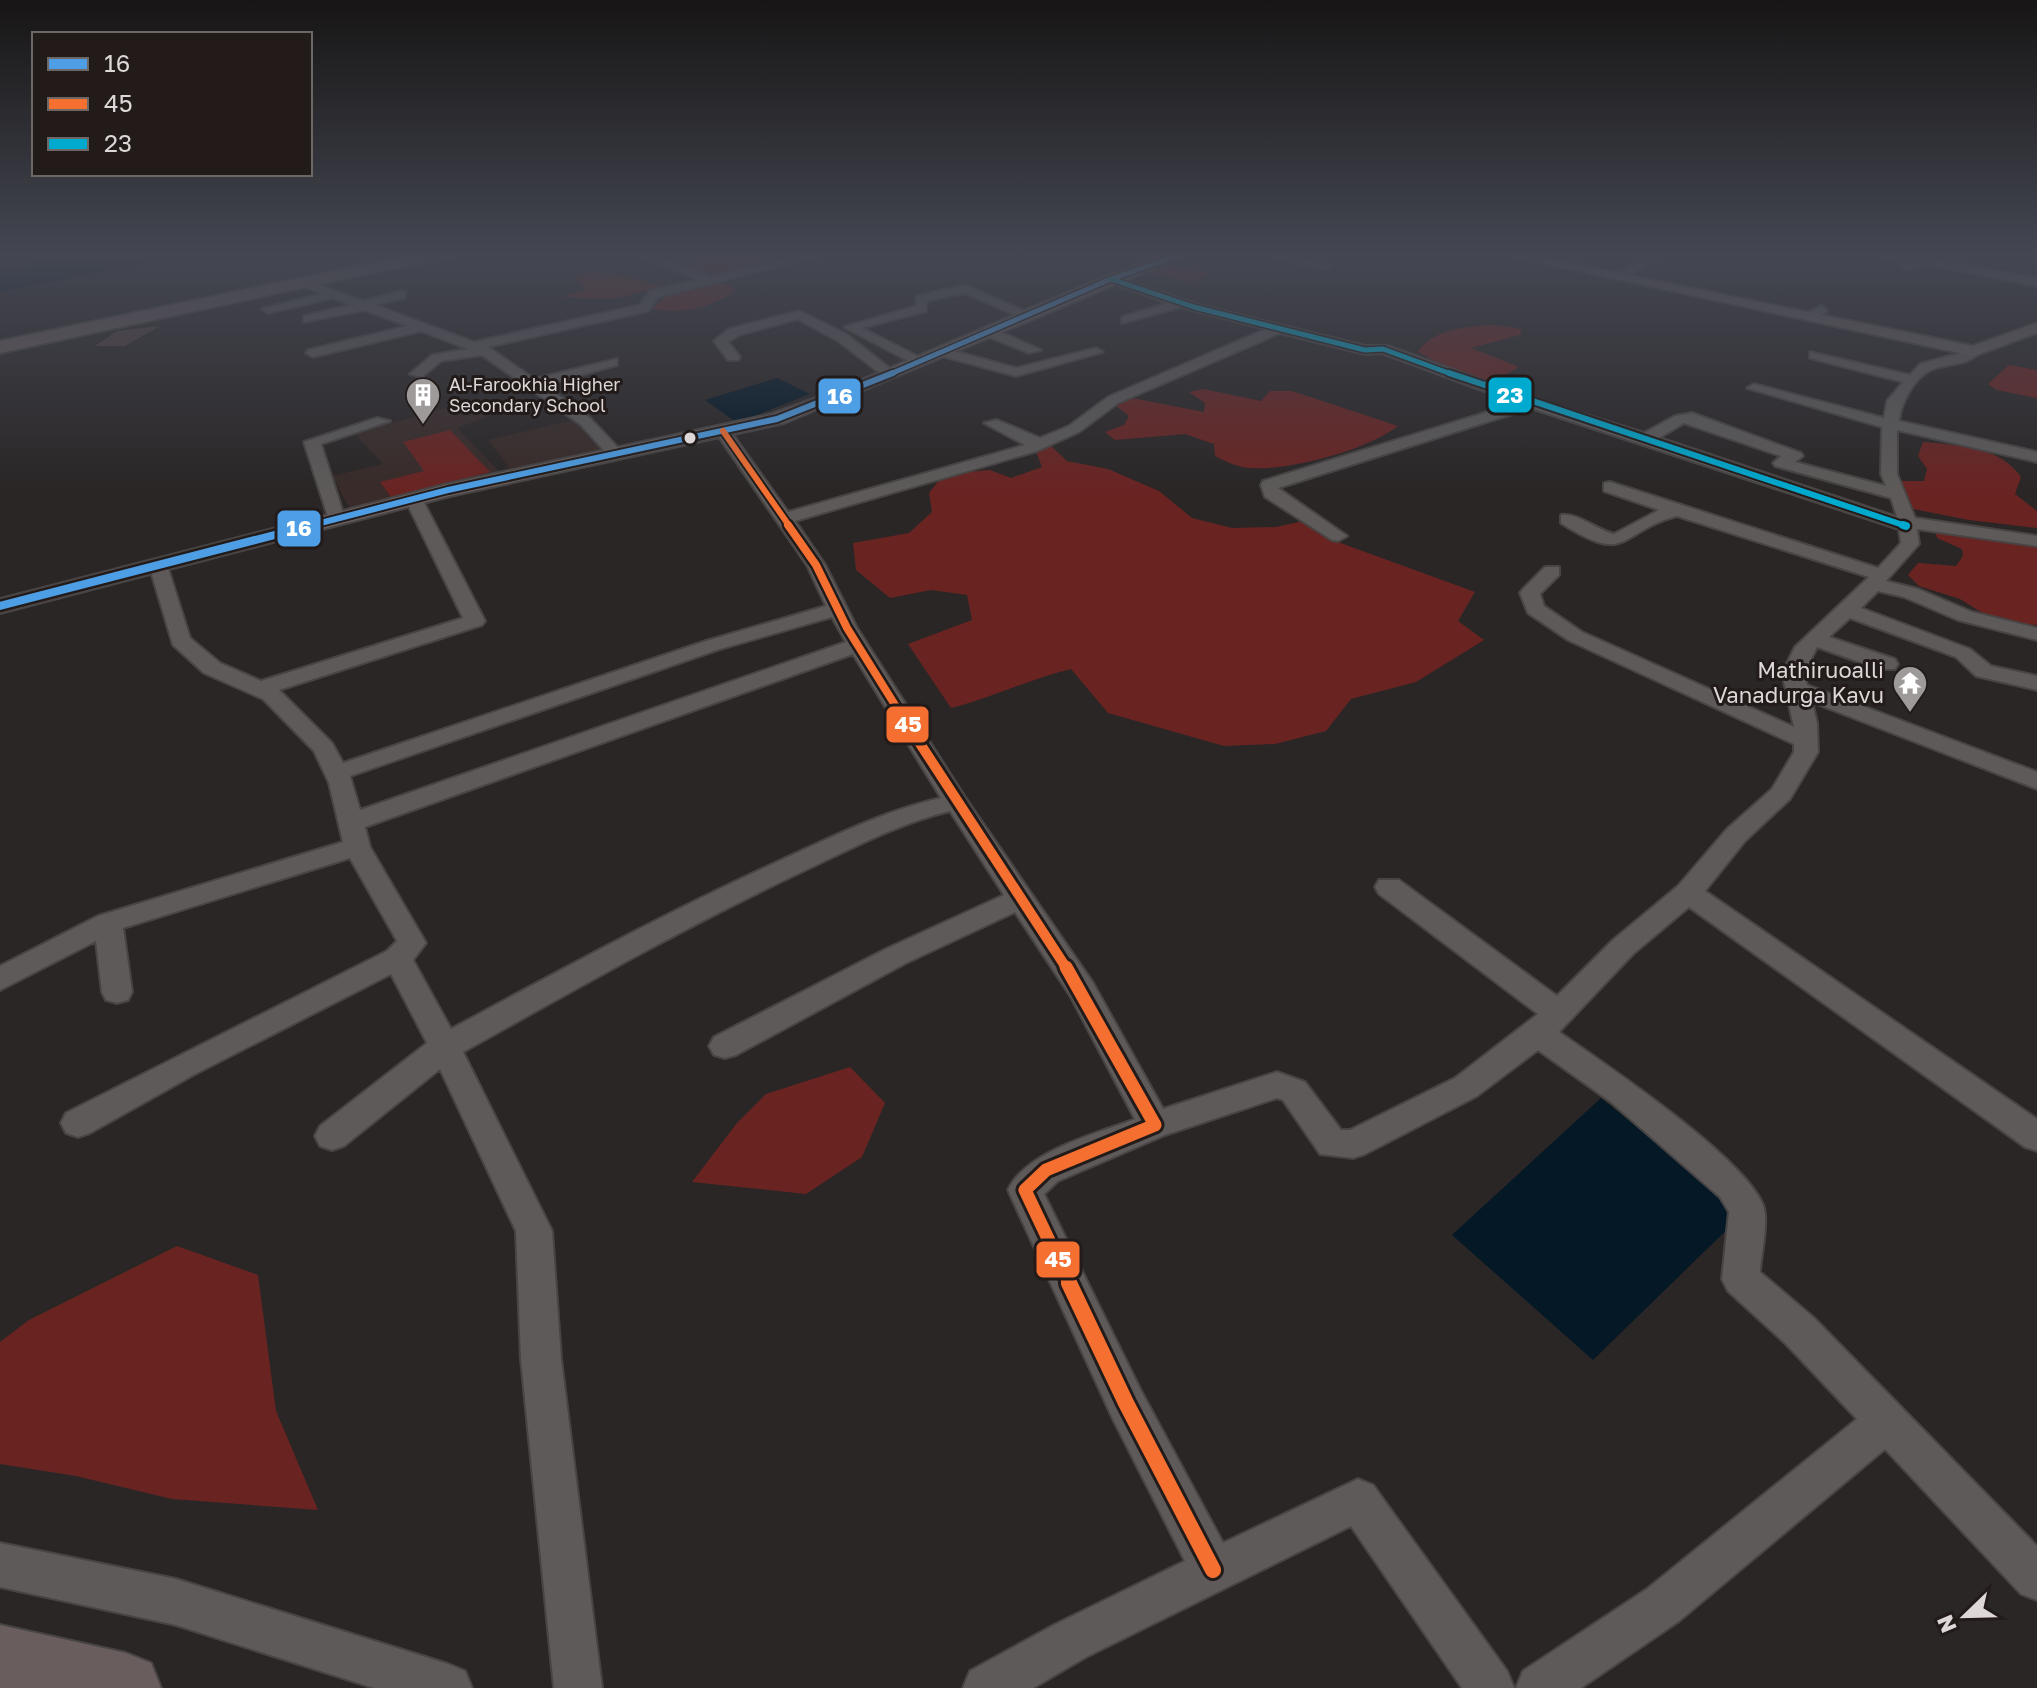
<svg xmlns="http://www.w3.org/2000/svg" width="2037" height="1688" font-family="'Golos Text',sans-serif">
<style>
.built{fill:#382b29}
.green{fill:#692422}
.water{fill:#041826}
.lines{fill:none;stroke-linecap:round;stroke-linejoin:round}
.canal{fill:#041826;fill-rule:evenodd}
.building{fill:#513f3e}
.minor-casing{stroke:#474443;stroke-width:4}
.major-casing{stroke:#474443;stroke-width:4}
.highway-casing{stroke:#474443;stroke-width:4}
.minor{fill:#5d5a59;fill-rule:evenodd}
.major{fill:#685e5e;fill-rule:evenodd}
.highway{fill:#6a5d5d;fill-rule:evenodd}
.bus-1-far2-casing{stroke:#221b1a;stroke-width:8}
.bus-1-far1-casing{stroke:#221b1a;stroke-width:10}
.bus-1-casing{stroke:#221b1a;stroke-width:13}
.bus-2-far4-casing{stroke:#221b1a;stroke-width:10}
.bus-2-far3-casing{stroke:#221b1a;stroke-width:13}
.bus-2-far2-casing{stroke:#221b1a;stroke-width:16}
.bus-2-far1-casing{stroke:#221b1a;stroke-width:19}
.bus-2-casing{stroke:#221b1a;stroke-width:22}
.bus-3-far2-casing{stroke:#221b1a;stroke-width:8}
.bus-3-far1-casing{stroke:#221b1a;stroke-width:10}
.bus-3-casing{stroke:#221b1a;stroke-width:13}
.bus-1-far2{stroke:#4d9ee5;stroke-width:5}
.bus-1-far1{stroke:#4d9ee5;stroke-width:6}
.bus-1{stroke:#4d9ee5;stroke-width:8}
.bus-2-far4{stroke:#f46f30;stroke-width:6}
.bus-2-far3{stroke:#f46f30;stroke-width:8}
.bus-2-far2{stroke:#f46f30;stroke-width:10}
.bus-2-far1{stroke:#f46f30;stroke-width:13}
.bus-2{stroke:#f46f30;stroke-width:16}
.bus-3-far2{stroke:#00a9ce;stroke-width:5}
.bus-3-far1{stroke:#00a9ce;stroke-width:6}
.bus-3{stroke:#00a9ce;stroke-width:8}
.bus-dot{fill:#ddd8d7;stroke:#221b1a;stroke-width:3}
.labels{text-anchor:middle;stroke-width:6;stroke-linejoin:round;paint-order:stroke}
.far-poi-label{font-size:18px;fill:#ddd8d7;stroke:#221b1a;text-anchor:start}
.poi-label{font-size:22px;fill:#ddd8d7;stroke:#221b1a;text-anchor:end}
.line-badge{stroke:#221b1a;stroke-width:3}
.badge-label{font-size:22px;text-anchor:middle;font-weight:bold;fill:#fff}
</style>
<rect width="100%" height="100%" fill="#2a2626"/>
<path class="built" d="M465,403L487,417L457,428L501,473L351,511L332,476L383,464L354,433Z
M577,419L608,453L513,473L488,440Z"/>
<path class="green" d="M727,255H802L773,256L765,264L717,274L694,272L679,265Z
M1164,263L1210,274L1191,283L1144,271Z
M591,272L630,277L662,287L613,299L562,297L586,289L575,278Z
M716,283L731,286L735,291C713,308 679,314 652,309L670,293Z
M1494,325L1522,329L1520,335L1471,348L1519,367C1472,395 1457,372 1418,352C1433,329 1468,326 1494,325Z
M2009,365L2037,370V398L1997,390L1988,384Z
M1203,389L1261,401L1270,391H1292L1398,426C1367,450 1290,471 1250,468C1239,468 1225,461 1215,456L1214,444L1185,434L1115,440L1105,432L1124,425L1129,416L1115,405L1127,397L1204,412L1205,403L1189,392Z
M450,430L490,472L391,497L380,482L424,471L403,442Z
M1047,442L1067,461L1108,469L1159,491L1192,518L1232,528L1276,527L1308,520L1327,538L1475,592L1458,621L1484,640L1416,682L1351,699L1326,731L1275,744L1224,746L1108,713L1071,669C1029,679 992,698 951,708L908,644L972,620L967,595L931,590L890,598L856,570L853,543L909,533L932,512L929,493L944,474L990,470L1011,478L1042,467L1035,449Z
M1923,442C1957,445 2000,446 2021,477L2015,494L2037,511V528L1969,520L1903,507L1892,481H1924L1927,469L1918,456Z
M1934,525L2037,541V625L2000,624L1960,599L1919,586L1908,575L1918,563L1956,566L1963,556L1962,549L1937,538Z
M850,1067L885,1103L862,1157L806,1194L692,1182L737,1123L766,1094Z
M177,1246L258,1275L276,1411L318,1510L172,1499L76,1476L0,1464V1342L29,1320Z"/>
<path class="water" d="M79,255H185L0,292V270Z
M777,378L810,394L737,423L705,400Z
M1601,1098L1744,1213L1593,1360L1452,1235Z"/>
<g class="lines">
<path class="canal" d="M815,255H832L738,278L733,275Z"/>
</g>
<path class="building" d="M160,326L125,346H95L117,331Z"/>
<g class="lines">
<g class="minor-casing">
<path id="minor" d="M439,255H461L398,269L392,266Z
M639,255H654L711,277L805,255H823L658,297L648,311L488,347L534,379L617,359V365L544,385L590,418L624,454L616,459L610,457L580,424L482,355L441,361L422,377L410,374L432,355L468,349L421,331L313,357L306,353L308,350L408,326L364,310L304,322V316L351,305L333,298L268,313L262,309L321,294L302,285L308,281L363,301L401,291L405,292V298L375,305L474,342L640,305L650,291L698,280Z
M1270,255H1289L1330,266L1324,269Z
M1648,255H1661L1623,279L1613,277Z
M1878,255L1925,258L2037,278V286L1926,264L1908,270L1902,267L1907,264Z
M1111,276L1199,305L1365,346H1388L1536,400L1644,433L1675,416L1692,413L1801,453L1803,456L1795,462L1886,486L1881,474L1882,427L1747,388L1754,384L1884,418L1887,401L1903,382L1810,358V352L1910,375L1920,364L1979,348L1981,351C1968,366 1951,363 1933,369C1914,377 1901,403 1899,421L2037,452V462L1897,430V474L1915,518L2037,536V546L1917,529L1919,544L1886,581L1918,589L1972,612L2037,628V640L1958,620L1904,597L1878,591L1861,608L1970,649L1991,666L2037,676V690L1976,676L1956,657L1850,618L1829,637L1895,659L1898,664L1895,669H1879L1817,647L1804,673L1807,685L2037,772V789L1812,702L1817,723L1818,752L1790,799L1745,841L1705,891L2037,1119V1151L2025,1147L1689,907L1633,954L1559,1032C1605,1064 1744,1157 1763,1205C1769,1222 1761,1253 1760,1272L1814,1318L2037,1546V1600L2021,1594L1885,1449L1679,1621L1581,1688H1516L1523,1671L1647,1589L1857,1419L1786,1344L1728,1291L1722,1279L1729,1212L1720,1197L1611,1102L1538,1050L1477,1096L1365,1154L1353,1158L1320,1154L1283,1100L1277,1098L1165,1135L1058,1181L1044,1194L1140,1389L1223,1543L1358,1479L1373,1485L1507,1671L1514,1688H1462L1351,1526L1086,1657L1033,1688H963L970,1671L1054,1625L1185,1561L1112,1417L1008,1190C1026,1151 1096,1134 1135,1119L1071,997L1015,912L906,963L736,1055L725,1058L714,1055L709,1046L714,1037L886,949L1004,895L950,811C896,824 847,851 797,874C683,928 574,990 463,1052L552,1231L561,1359L602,1688H554L521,1359L516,1231L440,1069L344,1146L332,1150L320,1146L315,1136L320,1126L427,1043L391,974L195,1074L90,1133L78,1137L66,1133L61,1123L66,1113L387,951L397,941L350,858L123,928L132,992L128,1000L117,1003L106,1000L102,992L96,941L0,990V966L98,916L343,842L329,783L314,751L263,699L204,673L173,645L149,565L151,561H165L167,565L190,638L220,663L261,681L463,618L405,499L408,495H420L485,621L482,625L279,690L332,743L343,763L706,641L826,606L807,565L715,431L718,428H728L788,512L1025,445L984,423L997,420L1040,438L1069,426L1108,397L1266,329L1181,307L1122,323V317L1168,303L1107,281ZM1280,333L1365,354L1382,353L1517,403L1263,481L1261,485L1265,497L1332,540L1338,541L1347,536L1278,488L1531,408L1899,529L1901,543L1878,568L1610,482L1604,483V491L1659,510L1614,534C1597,530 1577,512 1561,515V523C1629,567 1619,531 1677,516L1869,577L1795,647L1782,673L1794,727L1582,632L1544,606L1540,594L1559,575V567H1545L1523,589L1520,593L1528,613L1568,640L1794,744V752L1772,789L1727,829L1678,886L1613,940L1557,996L1399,880H1379L1375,887L1379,894L1538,1014L1455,1078L1350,1130H1341L1305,1082L1277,1072L1163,1109L1093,983L966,799L857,628L825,565L795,521L1037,451L1079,432L1118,403ZM1684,423L1781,456L1773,463L1775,466L1891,498L1897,517L1659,438ZM832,617L846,642L360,810L350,776L720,649ZM853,654L941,798C883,811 830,838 777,862C665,913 559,971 451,1029L413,960L426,943L370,847L365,827Z
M965,285L1033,315L1023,318L964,293L927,301L926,311L862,328L923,359V365L918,366L844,327L916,306L917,296Z
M1821,306L1827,310L1825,313L1807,320L1801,316Z
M799,311L848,335L897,374L885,377L838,341L798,319L739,335L728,342L740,357L738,360H728L714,341L729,329Z
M984,329H994L1041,350L1029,353L984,335Z
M943,348L1016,368L1096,348L1103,352L1016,376L938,355V349Z
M377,418L390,421L321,444L345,519L336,524L330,523L304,442Z
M0,1543L176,1579L448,1664L465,1671L472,1688H374L176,1625L0,1587Z"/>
</g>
<g class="major-casing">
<path id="major" d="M1167,255H1187L784,423L450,496L0,613V599L448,484L772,414L836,391L1106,276Z
M1504,255H1530L1973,346L2037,323V333L1974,356Z"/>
</g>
<g class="highway-casing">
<path id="highway" d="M409,255H439L431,260L0,353V341Z
M0,1625L126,1653L151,1663L161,1688H0Z"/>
</g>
<use href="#minor" class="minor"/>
<use href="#major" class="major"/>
<use href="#highway" class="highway"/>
<g class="bus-1-far2-casing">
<path id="bus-1-far2" d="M888,375L1111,279L1180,255"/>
</g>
<g class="bus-1-far1-casing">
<path id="bus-1-far1" d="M305,527L448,490L777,419L893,373"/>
</g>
<g class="bus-1-casing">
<path id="bus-1" d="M0,606L313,525"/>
</g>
<g class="bus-2-far4-casing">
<path id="bus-2-far4" d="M723,431L790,527"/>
</g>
<g class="bus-2-far3-casing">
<path id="bus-2-far3" d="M788,525L816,565L847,628L905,721"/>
</g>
<g class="bus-2-far2-casing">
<path id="bus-2-far2" d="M904,719L1067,969"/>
</g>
<g class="bus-2-far1-casing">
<path id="bus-2-far1" d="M1066,967L1155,1125L1046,1170L1025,1190L1070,1285"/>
</g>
<g class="bus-2-casing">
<path id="bus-2" d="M1069,1283L1126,1403L1213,1570"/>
</g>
<g class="bus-3-far2-casing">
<path id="bus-3-far2" d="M1111,279L1194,307L1365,350L1383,349L1454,375"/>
</g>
<g class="bus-3-far1-casing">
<path id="bus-3-far1" d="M1449,373L1906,526"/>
</g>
<g class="bus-3-casing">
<path id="bus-3" d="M1903,525L1906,526"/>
</g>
<use href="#bus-1-far2" class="bus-1-far2"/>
<use href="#bus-1-far1" class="bus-1-far1"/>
<use href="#bus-1" class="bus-1"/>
<use href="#bus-2-far4" class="bus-2-far4"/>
<use href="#bus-2-far3" class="bus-2-far3"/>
<use href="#bus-2-far2" class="bus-2-far2"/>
<use href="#bus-2-far1" class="bus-2-far1"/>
<use href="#bus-2" class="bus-2"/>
<use href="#bus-3-far2" class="bus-3-far2"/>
<use href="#bus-3-far1" class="bus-3-far1"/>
<use href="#bus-3" class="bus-3"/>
</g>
<linearGradient id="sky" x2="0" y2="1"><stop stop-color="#171515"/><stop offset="0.52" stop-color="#444752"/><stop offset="1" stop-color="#444752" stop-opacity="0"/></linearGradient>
<rect width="2037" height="491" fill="url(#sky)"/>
<defs>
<g id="building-pin" transform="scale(1.8)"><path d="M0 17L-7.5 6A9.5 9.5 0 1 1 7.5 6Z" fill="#9e9a99" stroke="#221b1a"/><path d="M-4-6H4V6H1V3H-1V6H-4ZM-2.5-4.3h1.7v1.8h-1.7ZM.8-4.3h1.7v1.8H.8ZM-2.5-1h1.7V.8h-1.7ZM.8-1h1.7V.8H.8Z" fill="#fff"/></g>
<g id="temple-pin" transform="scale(1.8)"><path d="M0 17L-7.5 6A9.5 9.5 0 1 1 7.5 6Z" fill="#9e9a99" stroke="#221b1a"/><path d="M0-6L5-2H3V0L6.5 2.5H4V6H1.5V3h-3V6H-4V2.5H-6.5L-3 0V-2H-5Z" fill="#fff"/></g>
</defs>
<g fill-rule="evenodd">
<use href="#building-pin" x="423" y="395"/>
<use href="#temple-pin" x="1910" y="683"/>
</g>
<circle class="bus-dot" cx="690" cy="438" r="7"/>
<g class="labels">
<g class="far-poi-label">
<text x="449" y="391">Al-Farookhia Higher<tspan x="449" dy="21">Secondary School</tspan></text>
</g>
<g class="poi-label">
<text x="1884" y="678">Mathiruoalli<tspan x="1884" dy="25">Vanadurga Kavu</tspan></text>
</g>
</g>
<g class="line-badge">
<rect x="1487" y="376" width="46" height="38" rx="8" fill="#00a9ce"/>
<rect x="817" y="377" width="45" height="38" rx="8" fill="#4d9ee5"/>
<rect x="276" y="509" width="46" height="39" rx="8" fill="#4d9ee5"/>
<rect x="885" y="705" width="45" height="39" rx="8" fill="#f46f30"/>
<rect x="1035" y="1240" width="46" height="39" rx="8" fill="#f46f30"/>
</g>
<g class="badge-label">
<text x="1510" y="403">23</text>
<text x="840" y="404">16</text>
<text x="299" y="536">16</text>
<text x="908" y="732">45</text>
<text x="1058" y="1267">45</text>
</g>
<rect x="32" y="32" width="280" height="144" fill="#221b1a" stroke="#6d6766" stroke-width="2"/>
<rect x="48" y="58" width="40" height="12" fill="#4d9ee5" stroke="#6d6766" stroke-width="2"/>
<text x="104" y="72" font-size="24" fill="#ddd8d7">16</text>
<rect x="48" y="98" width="40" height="12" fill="#f46f30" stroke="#6d6766" stroke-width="2"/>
<text x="104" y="112" font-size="24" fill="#ddd8d7">45</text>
<rect x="48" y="138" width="40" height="12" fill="#00a9ce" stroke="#6d6766" stroke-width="2"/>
<text x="104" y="152" font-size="24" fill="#ddd8d7">23</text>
<g transform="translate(1965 1616) rotate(247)" stroke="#221b1a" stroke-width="6" paint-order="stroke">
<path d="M0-6L14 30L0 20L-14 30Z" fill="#ddd8d7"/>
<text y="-12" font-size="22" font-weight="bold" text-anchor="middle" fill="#ddd8d7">N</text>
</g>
</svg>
